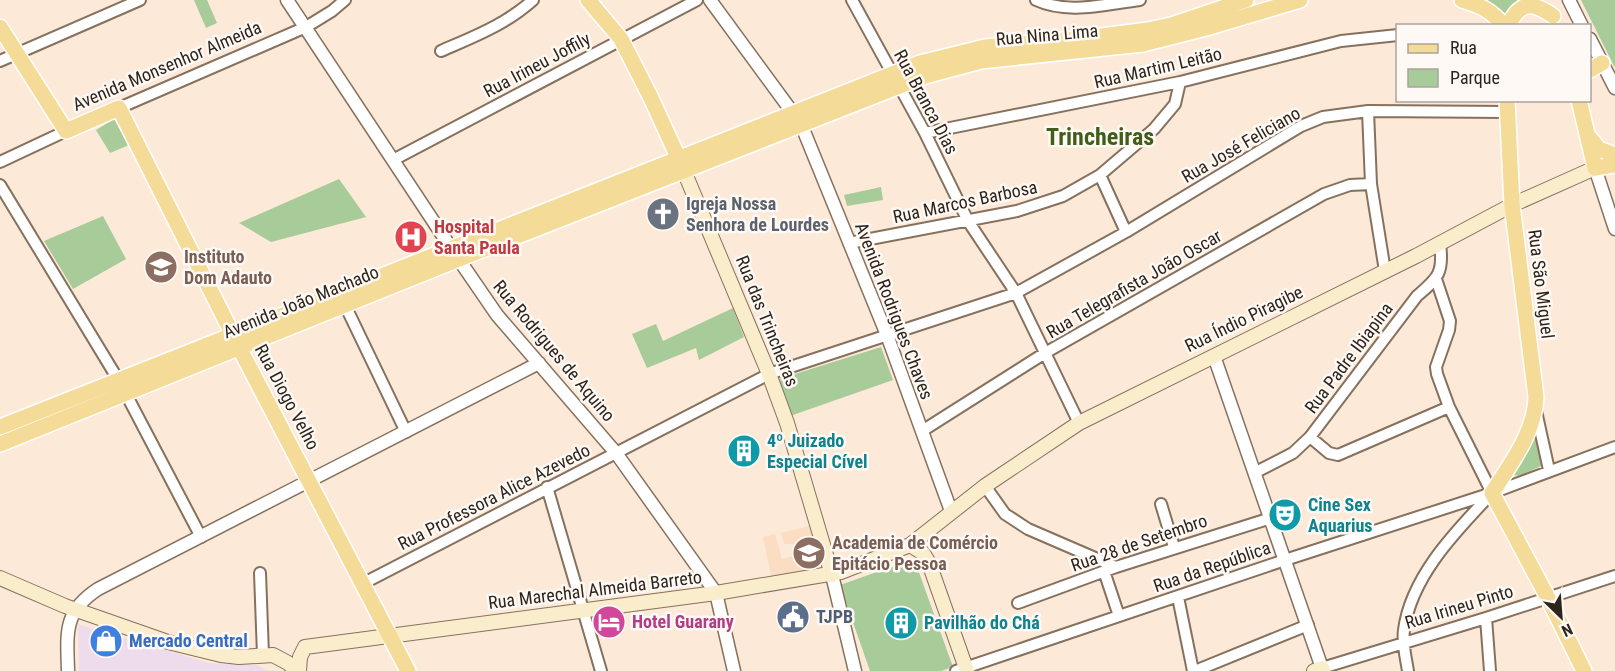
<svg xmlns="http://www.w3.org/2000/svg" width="1615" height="671" font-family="'Roboto Condensed',sans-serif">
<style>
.commercial{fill:#eedced}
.built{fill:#faddc2}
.green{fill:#a8cb9a}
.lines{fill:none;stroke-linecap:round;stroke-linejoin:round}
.minor-casing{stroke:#86715e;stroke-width:14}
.tertiary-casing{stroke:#86715e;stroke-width:15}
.secondary-casing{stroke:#86715e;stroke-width:16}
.primary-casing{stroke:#fff;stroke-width:18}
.minor{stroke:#fff;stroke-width:10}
.tertiary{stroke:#fff;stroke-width:12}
.secondary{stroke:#faedcb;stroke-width:14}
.primary{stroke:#f4db97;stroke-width:15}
.labels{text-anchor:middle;stroke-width:5;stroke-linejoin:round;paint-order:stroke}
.street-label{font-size:18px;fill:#2d241c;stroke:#fef9f4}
.worship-label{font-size:18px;font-weight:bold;fill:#5b616d;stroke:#fef9f4;text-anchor:start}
.health-label{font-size:18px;font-weight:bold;fill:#be3a42;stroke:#fef9f4;text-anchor:start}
.education-label{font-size:18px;font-weight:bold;fill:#785e54;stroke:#fef9f4;text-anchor:start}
.culture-label{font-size:18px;font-weight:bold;fill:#0d838f;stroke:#fef9f4;text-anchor:start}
.service-label{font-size:18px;font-weight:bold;fill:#4e5e75;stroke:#fef9f4;text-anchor:start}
.hotel-label{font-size:18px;font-weight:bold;fill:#b23c85;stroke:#fef9f4;text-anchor:start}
.shop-label{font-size:18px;font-weight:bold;fill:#366cbe;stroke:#fef9f4;text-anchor:start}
.district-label{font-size:24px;font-weight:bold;fill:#405d1a;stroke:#fef9f4}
</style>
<rect width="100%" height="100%" fill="#fce9d7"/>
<path class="commercial" d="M78,624L209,663L257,665L268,671H79Z"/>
<path class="built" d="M809,526L819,559L811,563L812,572L772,580L763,537L775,534L782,559L798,555L803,551L801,544H784L781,533Z"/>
<path class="green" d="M194,0H207L217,23L206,28Z
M1475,0H1540L1544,4L1505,19Z
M1581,0H1615V67L1613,64Z
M114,119L129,145L110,153L96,130Z
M339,179L366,217L271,242L239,223Z
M881,187L883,200L847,206L844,195Z
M103,216L126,259L73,289L44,241Z
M733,308L744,337L699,360L696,348L647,368L632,334L656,324L663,341Z
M881,347L893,380L790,416L779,379Z
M1538,431L1545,464L1520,476L1513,475L1512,472L1533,434Z
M908,561L917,567L953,667L941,671H870L840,585Z"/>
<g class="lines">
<g class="minor-casing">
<path id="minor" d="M852,0L925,133L968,221L1016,293L1079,423
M1036,0C1068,15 1106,4 1140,0
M441,51C475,36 505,25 533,0
M0,61L140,0
M119,108L306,27L332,11L345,0
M1368,111L1371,184L1385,271
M925,133L1180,82L1341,41L1398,35
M393,160L697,0
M0,162L66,131
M1100,175L1126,232
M0,185L119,381
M849,243L1017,211L1063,196L1100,175L1154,129L1175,104L1180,82
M345,305L406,432
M126,394L201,537
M1536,411L1549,470
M922,431L1045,353L1324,194L1350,185L1371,184
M1310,437L1329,453L1338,455L1449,407
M1256,472L1293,453L1310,437L1417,296C1438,278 1444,273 1440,244
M985,486L1005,514L1028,529L1116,567
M547,487L601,671
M1161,504L1174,547
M1104,571L1119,616
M260,573L263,655
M362,584L769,374L1016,293L1126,232L1301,126L1323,117L1368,111L1507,112
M1178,597L1193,671
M1018,603L1116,567L1271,518
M1486,618L1490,671
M1322,668L1486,618L1615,576
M956,671L1285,560L1492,493L1615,447
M1195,671L1308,625
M1408,671C1406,658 1402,644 1404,630C1411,576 1457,530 1492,493L1449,407L1437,374L1436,367L1449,330L1450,321L1436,279"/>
</g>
<g class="tertiary-casing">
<path id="tertiary" d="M287,0L451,248L497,315L616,453L716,593L734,671
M710,0L801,124L887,335L951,511
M1569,0L1582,26
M1590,39L1615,88
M1595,168L1615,229
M1214,356L1322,668
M832,575L855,671
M68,671C67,633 63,612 98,589L539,363"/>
</g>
<g class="secondary-casing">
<path id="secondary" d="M684,171L769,374L787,423L832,575
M910,545L923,553L929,563L967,671
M0,578L65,606L168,642L221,655L239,657L273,655L288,663L297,671
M299,671L300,657L305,647L716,593L841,572L910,545L985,486L1079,423L1416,256L1512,205L1595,168
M1314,671L1322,668L1323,671"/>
</g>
<g class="primary-casing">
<path id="primary" d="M588,0L621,39L651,98L682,166
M1462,0C1480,5 1492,11 1504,26
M1508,26C1520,1 1532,1 1553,16
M0,27L66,131L119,108L243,355L408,671
M1590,70L1602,63
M1507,100L1512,205L1536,397C1535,432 1511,463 1492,493L1548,598L1584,671
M1579,100L1595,168L1615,165
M1589,137L1599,149L1615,155
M0,427L920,63L985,47L1086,38L1148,30L1171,25L1246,0
M0,444L459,259L925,76L981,61L1143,44L1206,28L1300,0"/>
</g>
<use href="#minor" class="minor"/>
<use href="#tertiary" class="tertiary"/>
<use href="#secondary" class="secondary"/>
<use href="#primary" class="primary"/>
</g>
<defs>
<g id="church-disc" transform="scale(1.725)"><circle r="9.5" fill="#6b7280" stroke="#fef9f4"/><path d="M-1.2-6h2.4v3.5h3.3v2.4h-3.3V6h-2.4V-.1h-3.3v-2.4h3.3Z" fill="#fff"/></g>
<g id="hospital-disc" transform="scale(1.725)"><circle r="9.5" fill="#e0444e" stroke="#fef9f4"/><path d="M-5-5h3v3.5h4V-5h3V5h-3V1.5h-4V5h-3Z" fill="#fff"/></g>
<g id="school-disc" transform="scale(1.725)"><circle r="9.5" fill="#8d6e63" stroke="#fef9f4"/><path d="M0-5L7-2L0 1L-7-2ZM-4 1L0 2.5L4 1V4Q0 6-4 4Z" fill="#fff"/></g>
<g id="building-disc" transform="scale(1.725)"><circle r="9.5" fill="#0f9aa8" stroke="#fef9f4"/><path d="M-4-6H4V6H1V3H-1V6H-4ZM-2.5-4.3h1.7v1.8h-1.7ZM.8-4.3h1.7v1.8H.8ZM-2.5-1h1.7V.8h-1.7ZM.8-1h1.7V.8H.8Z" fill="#fff"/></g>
<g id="theatre-disc" transform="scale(1.725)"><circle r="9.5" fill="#0f9aa8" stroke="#fef9f4"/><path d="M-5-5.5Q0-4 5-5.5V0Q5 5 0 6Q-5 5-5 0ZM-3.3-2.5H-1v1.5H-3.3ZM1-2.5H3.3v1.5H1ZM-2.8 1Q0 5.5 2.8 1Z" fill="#fff"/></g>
<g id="civic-disc" transform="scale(1.725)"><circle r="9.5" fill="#5c6f8a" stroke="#fef9f4"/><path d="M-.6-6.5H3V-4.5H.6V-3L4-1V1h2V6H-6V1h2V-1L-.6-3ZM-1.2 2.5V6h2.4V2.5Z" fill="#fff"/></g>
<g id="hotel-disc" transform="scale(1.725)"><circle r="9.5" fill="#d1479c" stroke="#fef9f4"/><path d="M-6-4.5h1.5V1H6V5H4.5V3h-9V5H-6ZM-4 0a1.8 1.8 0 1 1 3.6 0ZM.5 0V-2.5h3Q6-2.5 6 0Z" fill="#fff"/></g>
<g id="shop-disc" transform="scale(1.725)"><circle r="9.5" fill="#3f7fe0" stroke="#fef9f4"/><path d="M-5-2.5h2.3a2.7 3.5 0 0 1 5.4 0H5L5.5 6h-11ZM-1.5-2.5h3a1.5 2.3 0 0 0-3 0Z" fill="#fff"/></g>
</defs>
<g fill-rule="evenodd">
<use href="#church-disc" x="663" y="214"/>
<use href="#hospital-disc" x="411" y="237"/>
<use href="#school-disc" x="161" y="267"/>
<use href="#building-disc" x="744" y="451"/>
<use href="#theatre-disc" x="1285" y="515"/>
<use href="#school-disc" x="809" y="553"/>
<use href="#civic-disc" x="793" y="617"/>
<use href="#hotel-disc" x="609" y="622"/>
<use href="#building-disc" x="901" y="623"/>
<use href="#shop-disc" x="106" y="641"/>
</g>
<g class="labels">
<g class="street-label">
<text transform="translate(1047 35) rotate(-5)" y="6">Rua Nina Lima</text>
<text transform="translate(537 65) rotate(-28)" y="6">Rua Irineu Joffily</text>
<text transform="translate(167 66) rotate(-23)" y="6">Avenida Monsenhor Almeida</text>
<text transform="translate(1158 68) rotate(-13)" y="6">Rua Martim Leitão</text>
<text transform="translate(926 102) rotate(62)" y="6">Rua Branca Dias</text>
<text transform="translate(1241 145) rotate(-30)" y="6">Rua José Feliciano</text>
<text transform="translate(965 202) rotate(-12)" y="6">Rua Marcos Barbosa</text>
<text transform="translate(1134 284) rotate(-30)" y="6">Rua Telegrafista João Oscar</text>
<text transform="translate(1541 284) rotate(83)" y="6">Rua São Miguel</text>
<text transform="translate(301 302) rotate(-22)" y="6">Avenida João Machado</text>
<text transform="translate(894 311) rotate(69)" y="6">Avenida Rodrigues Chaves</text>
<text transform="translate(1244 319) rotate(-26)" y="6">Rua Índio Piragibe</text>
<text transform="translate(767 321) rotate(68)" y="6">Rua das Trincheiras</text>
<text transform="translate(554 351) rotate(50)" y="6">Rua Rodrigues de Aquino</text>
<text transform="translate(1349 358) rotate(-53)" y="6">Rua Padre Ibiapina</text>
<text transform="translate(287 397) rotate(62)" y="6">Rua Diogo Velho</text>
<text transform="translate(494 497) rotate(-27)" y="6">Rua Professora Alice Azevedo</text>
<text transform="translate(1139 543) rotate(-19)" y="6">Rua 28 de Setembro</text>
<text transform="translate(1212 567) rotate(-19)" y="6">Rua da República</text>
<text transform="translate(595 590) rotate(-7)" y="6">Rua Marechal Almeida Barreto</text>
<text transform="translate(1459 607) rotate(-17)" y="6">Rua Irineu Pinto</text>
</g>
<g class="worship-label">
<text x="686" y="210">Igreja Nossa<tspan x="686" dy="21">Senhora de Lourdes</tspan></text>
</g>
<g class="health-label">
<text x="434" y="233">Hospital<tspan x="434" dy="21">Santa Paula</tspan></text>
</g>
<g class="education-label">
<text x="184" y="263">Instituto<tspan x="184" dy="21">Dom Adauto</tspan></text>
<text x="832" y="549">Academia de Comércio<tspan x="832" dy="21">Epitácio Pessoa</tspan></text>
</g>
<g class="culture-label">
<text x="767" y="447">4º Juizado<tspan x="767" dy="21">Especial Cível</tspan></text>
<text x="1308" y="511">Cine Sex<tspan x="1308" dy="21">Aquarius</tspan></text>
<text x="924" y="629">Pavilhão do Chá</text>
</g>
<g class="service-label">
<text x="816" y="623">TJPB</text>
</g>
<g class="hotel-label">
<text x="632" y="628">Hotel Guarany</text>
</g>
<g class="shop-label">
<text x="129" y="647">Mercado Central</text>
</g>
<g class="district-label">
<text x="1100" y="145">Trincheiras</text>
</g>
</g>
<rect x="1396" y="24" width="195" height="78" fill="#fef9f4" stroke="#aaa49e" stroke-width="1.5"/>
<rect x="1408" y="44" width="30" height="9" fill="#f4db97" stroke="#aaa49e" stroke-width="1.5"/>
<text x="1450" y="54" font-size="18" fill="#2d241c">Rua</text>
<rect x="1408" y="69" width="30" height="18" fill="#a8cb9a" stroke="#aaa49e" stroke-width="1.5"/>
<text x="1450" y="84" font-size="18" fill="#2d241c">Parque</text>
<g transform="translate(1561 617) rotate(155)" stroke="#fef9f4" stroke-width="4.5" paint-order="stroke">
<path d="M0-4.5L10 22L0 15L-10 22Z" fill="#2d241c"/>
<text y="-9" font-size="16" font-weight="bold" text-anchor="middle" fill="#2d241c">N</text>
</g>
</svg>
